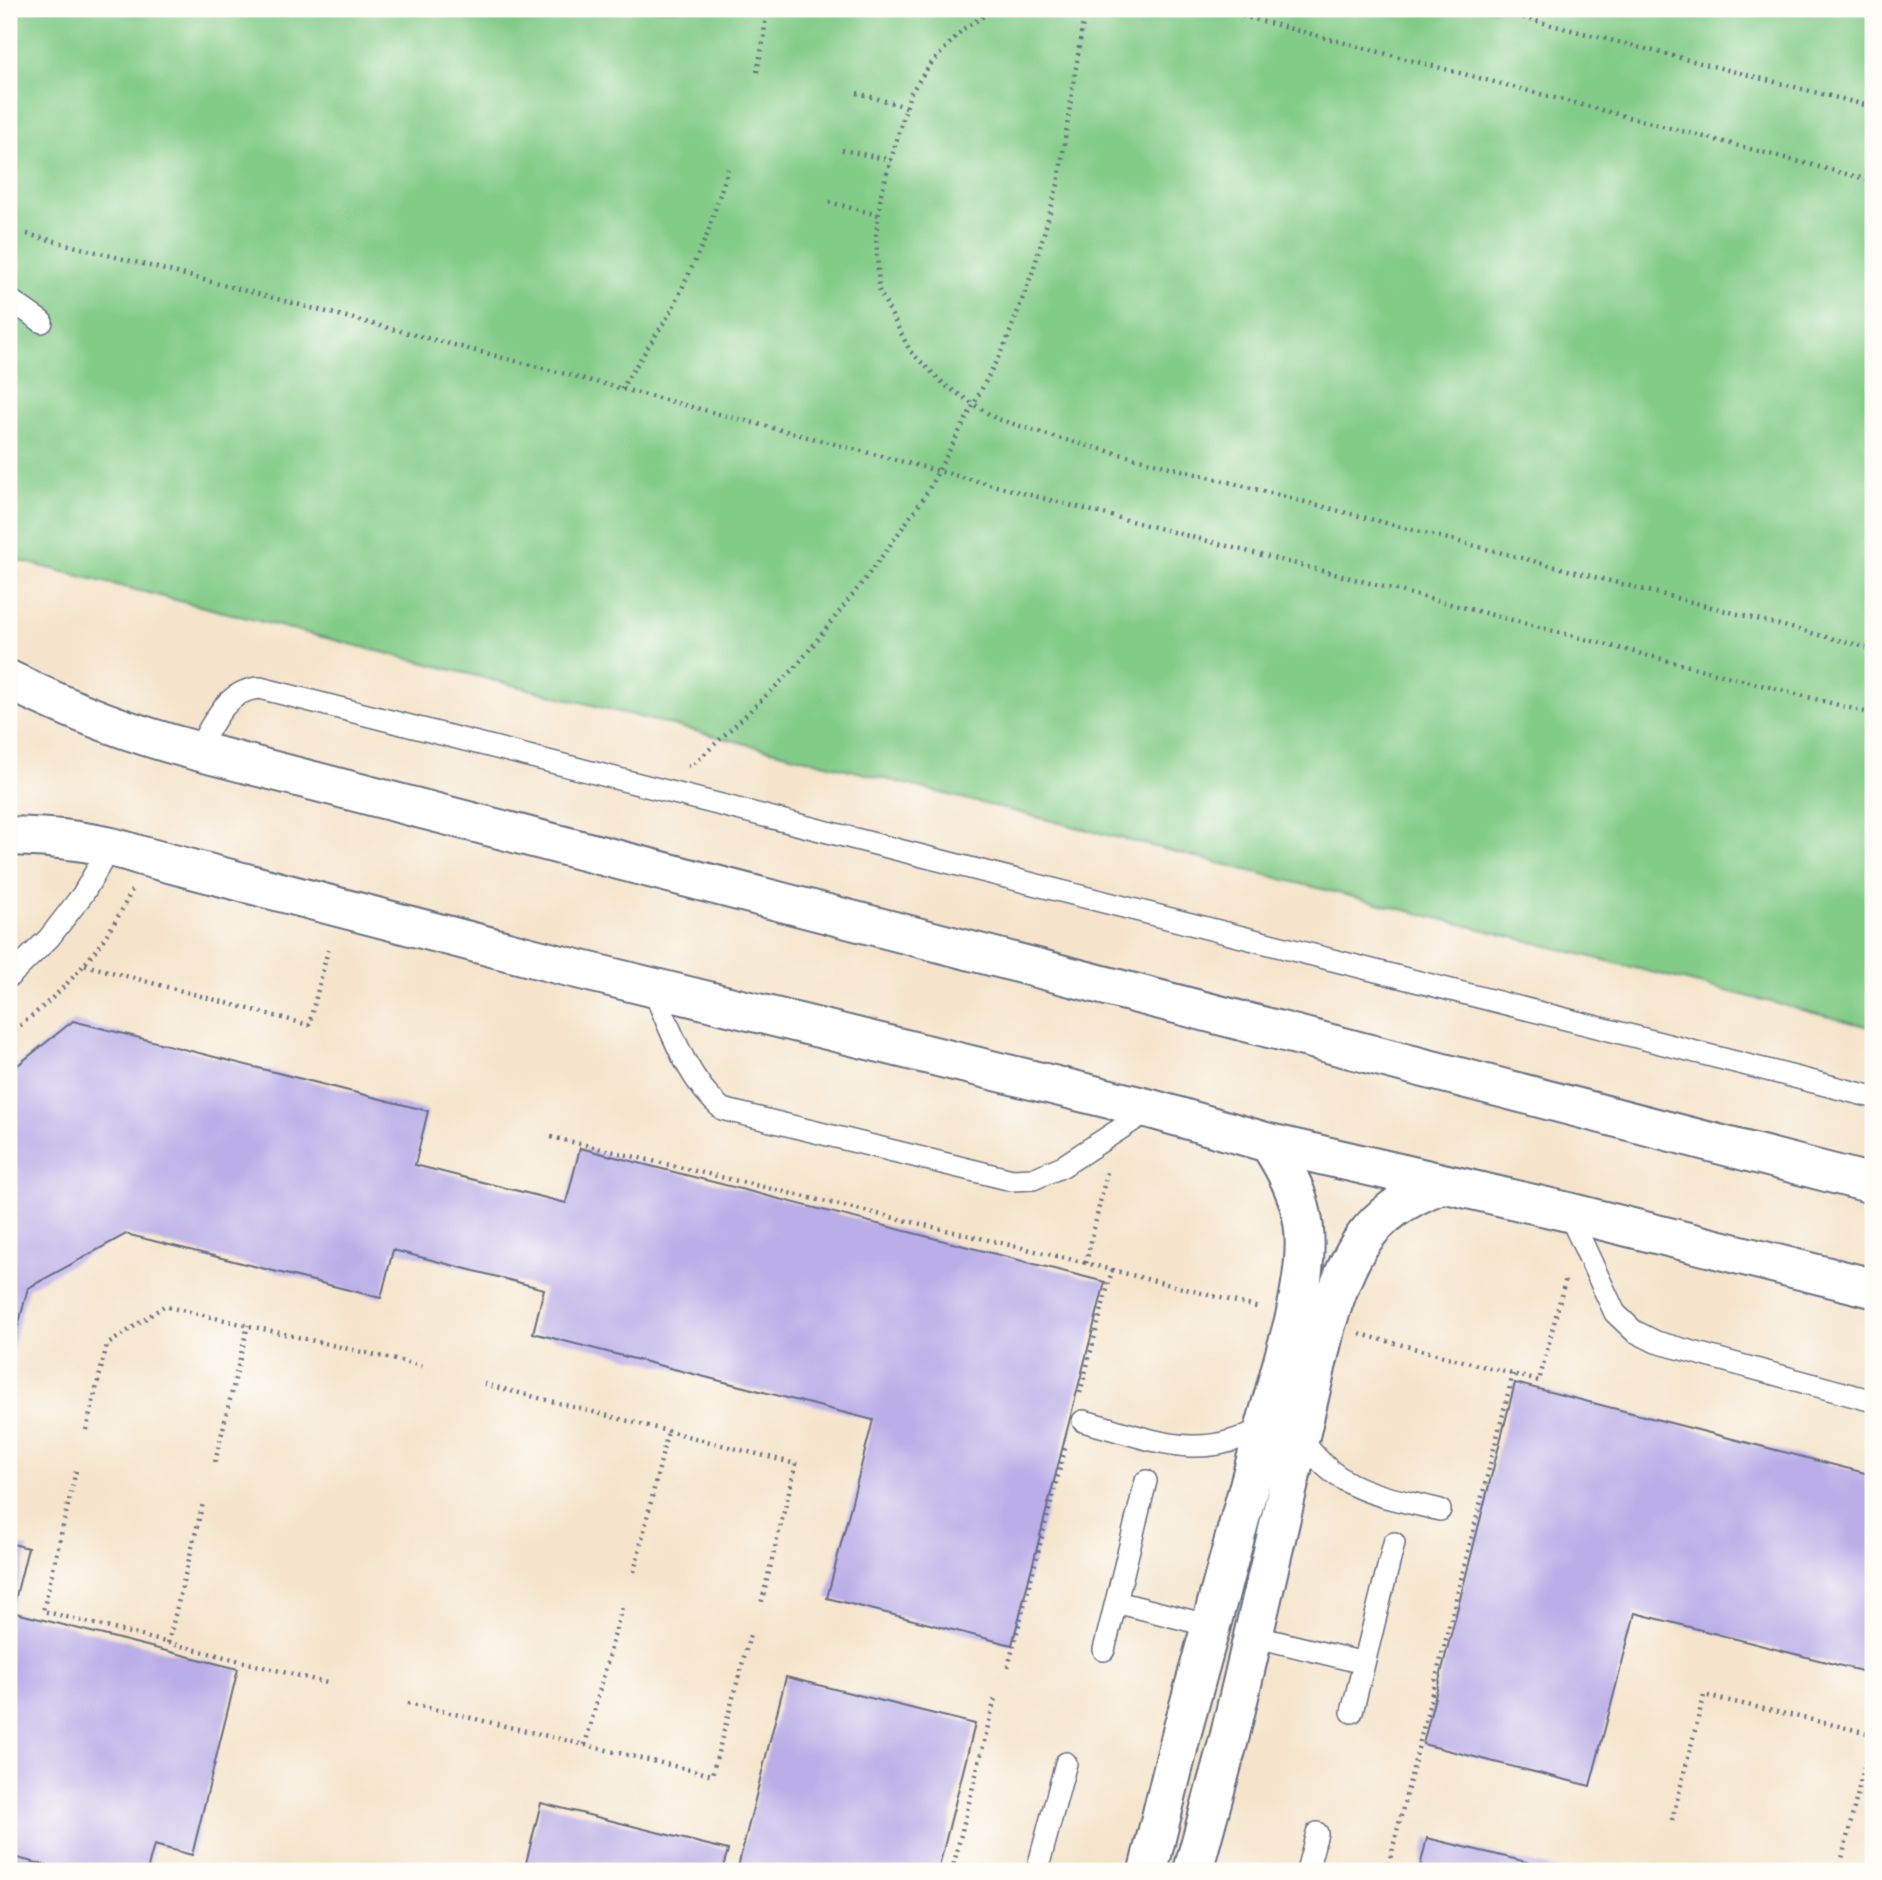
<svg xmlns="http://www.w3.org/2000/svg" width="1882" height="1880" font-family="'Architects Daughter',sans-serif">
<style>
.green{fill:#83cc88;stroke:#4f7e73;stroke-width:2}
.building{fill:#baade8}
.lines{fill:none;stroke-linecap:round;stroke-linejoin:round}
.service-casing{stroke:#676e84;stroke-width:24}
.minor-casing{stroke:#676e84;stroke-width:42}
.path{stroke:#676e84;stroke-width:4.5;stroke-dasharray:2 5;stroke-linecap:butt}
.service{stroke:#fff;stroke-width:21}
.minor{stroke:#fff;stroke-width:38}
</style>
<rect width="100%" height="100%" fill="#fdfcf7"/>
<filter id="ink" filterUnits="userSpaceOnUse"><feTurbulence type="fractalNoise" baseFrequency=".0143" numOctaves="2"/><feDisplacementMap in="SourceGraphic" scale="14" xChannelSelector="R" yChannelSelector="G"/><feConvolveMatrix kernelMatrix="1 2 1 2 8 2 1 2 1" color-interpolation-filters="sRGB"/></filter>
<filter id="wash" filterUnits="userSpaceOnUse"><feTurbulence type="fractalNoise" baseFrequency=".00686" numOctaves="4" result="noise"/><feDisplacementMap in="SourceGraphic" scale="28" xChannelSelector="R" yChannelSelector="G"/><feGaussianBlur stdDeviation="1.57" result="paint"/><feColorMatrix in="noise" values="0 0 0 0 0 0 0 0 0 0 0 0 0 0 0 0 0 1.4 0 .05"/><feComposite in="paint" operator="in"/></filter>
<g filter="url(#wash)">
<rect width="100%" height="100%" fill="#f5e4cb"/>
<path class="green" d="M9,9H1873V1028L9,558Z"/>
<g id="blocks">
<path class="building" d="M73,1021L428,1111L415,1165L566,1203L580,1148L1105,1282L1012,1645L827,1598L873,1420L533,1333L544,1289L393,1250L381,1298L126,1234L28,1288L9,1361V1072Z
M1515,1383L1873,1475V1674L1635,1613L1590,1786L1423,1744Z
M9,1543L28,1548L12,1612L238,1669L192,1855L154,1845L147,1871H69L9,1856Z
M786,1677L975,1724L938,1871H737Z
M541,1803L728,1850L722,1871H524Z
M1427,1838L1560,1870V1871H1419Z"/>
</g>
</g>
<g filter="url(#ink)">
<use href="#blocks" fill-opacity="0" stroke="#676e84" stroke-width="2"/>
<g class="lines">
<g class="service-casing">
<path id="service" d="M9,299L42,322
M197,751C213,724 225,690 260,688L1873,1097
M9,977L49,938L83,894L111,845
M652,987C671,1030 686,1078 722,1109L1012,1180L1033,1179L1063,1166L1151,1109
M1568,1212L1615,1313L1634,1331L1656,1342L1873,1401
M1083,1421C1150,1438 1200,1465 1265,1426
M1300,1436C1337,1493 1380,1495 1440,1510
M1116,1602L1211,1626
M1253,1636L1364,1663
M1104,1650L1146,1481
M1352,1712L1394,1543
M1037,1871L1066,1763
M1307,1871L1317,1833"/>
</g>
<g class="minor-casing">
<path id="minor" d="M9,680C69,710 131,734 197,751L1873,1184
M9,836C54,837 99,841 142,856L561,965L1151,1109L1269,1143L1568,1212L1873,1288
M1148,1871L1183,1728L1295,1317C1310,1243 1312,1209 1269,1143
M1193,1871L1229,1739L1326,1325C1350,1251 1365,1214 1441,1184"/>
</g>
<path class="path" d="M995,9L963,29L929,66L910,94L881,194L876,235L879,290L910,351L946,386L995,418L1054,437L1873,649
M1215,9L1873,181
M1489,9L1873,107
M757,72L764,37L766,9
M857,93L907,107
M842,150L891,160
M829,202L878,215
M27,234L1873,714
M621,389L672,310L707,235L728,169
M688,765L692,766L795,668L872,570L924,498L974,404L1007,340L1034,268L1058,184L1085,9
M85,965L309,1025L328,950
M9,1034C62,994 103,951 132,890
M551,1137L1086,1263
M1112,1270L1260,1308
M1360,1334L1539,1381L1566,1277
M484,1384L796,1464L761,1604
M1080,1393L1112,1270L1086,1263L1107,1172
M86,1430L107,1345L164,1306L422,1366
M215,1462L248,1325
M76,1471L43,1611L327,1683
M634,1572L668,1431
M168,1643L203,1503
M1008,1667L1066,1445
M408,1703L712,1775L750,1635
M585,1745L623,1603
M1672,1820L1704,1695L1873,1734
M9,1865L33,1871
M952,1871L995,1698
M1387,1871L1513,1374
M1839,1871L1872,1734"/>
<use href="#service" class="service"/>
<use href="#minor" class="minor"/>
</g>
</g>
<rect width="1882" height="1880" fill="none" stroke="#fdfcf7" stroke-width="35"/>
</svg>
